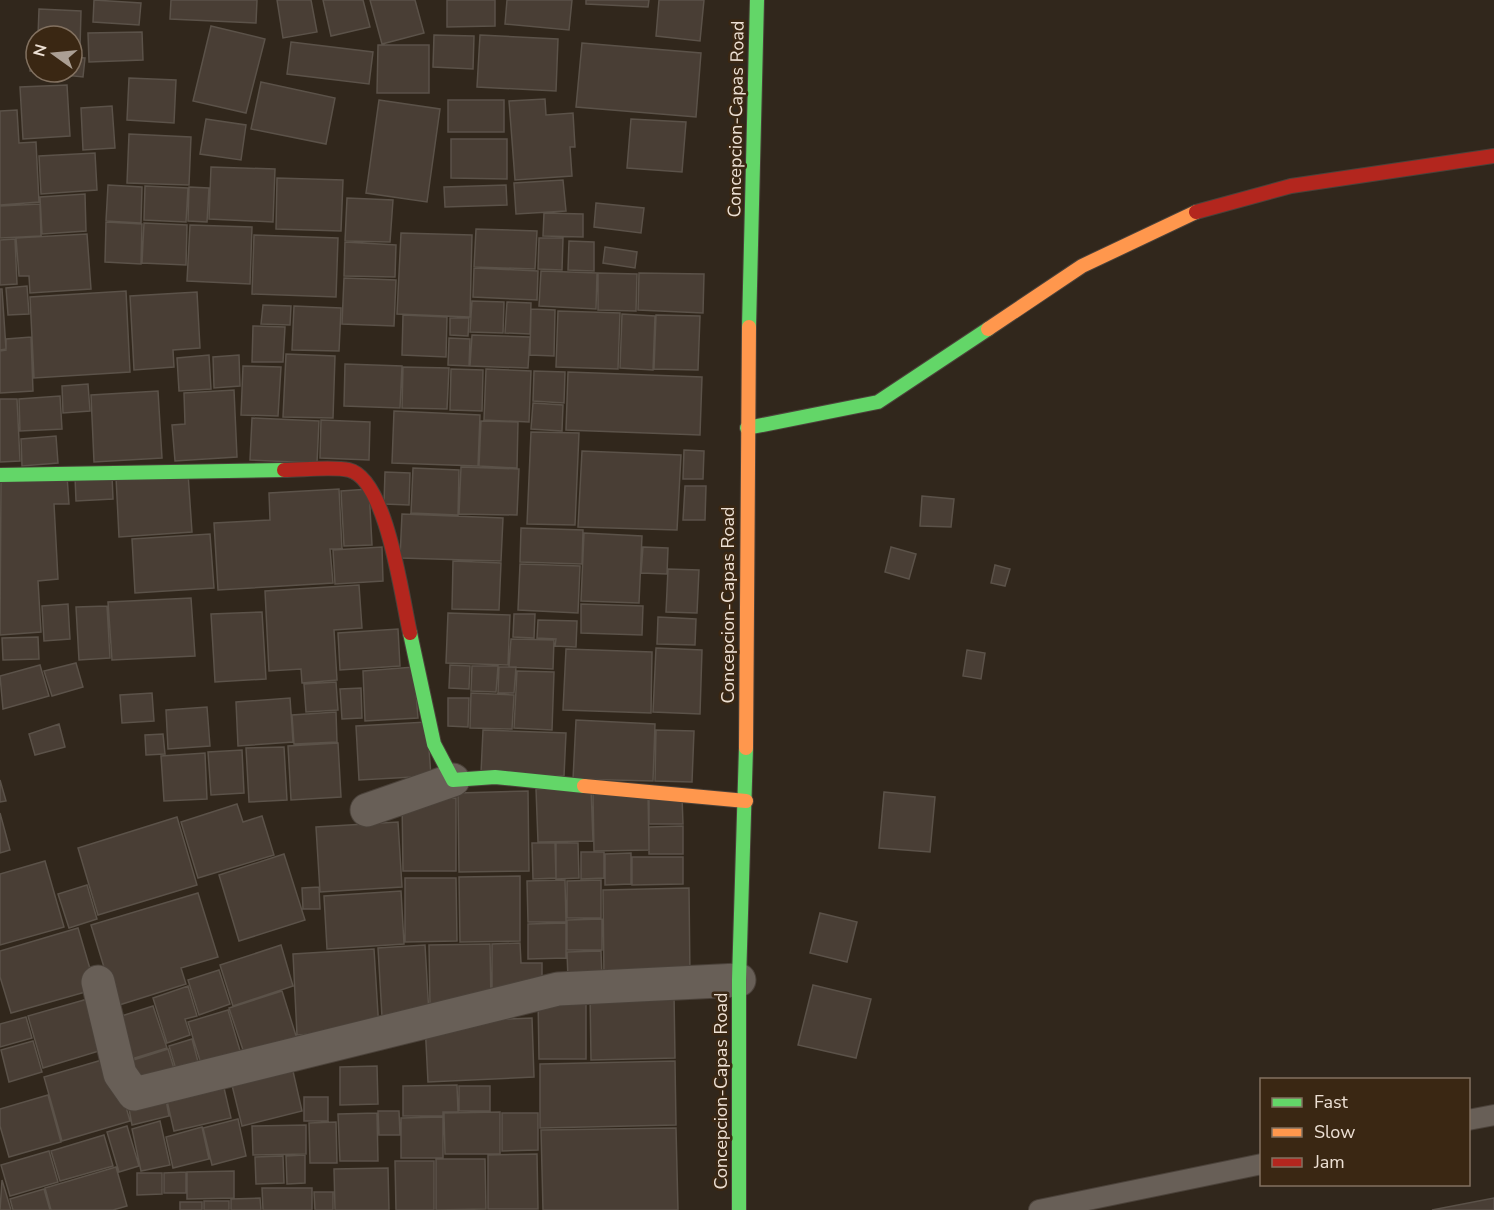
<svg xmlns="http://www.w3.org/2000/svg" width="1494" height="1210" font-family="'Nunito Sans',sans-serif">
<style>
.building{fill:#493e35;stroke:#5b5249;stroke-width:1.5}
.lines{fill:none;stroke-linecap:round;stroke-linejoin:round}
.lane-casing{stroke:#4b423a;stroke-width:22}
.street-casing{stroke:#4b423a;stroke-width:35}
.fast-casing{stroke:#4b423a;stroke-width:16}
.slow-casing{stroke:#4b423a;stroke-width:16}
.jam-casing{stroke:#4b423a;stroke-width:16}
.lane{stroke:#685f57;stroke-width:20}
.street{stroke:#685f57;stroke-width:33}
.fast{stroke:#63d668;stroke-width:14}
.slow{stroke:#ff974d;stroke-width:14}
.jam{stroke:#b3261e;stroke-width:14}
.labels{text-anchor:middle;stroke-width:5;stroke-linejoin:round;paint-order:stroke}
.street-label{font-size:18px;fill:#ede0d4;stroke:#3a2713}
</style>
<rect width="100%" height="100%" fill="#31271c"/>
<path class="building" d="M94,0L141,3L139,25L93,22Z
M171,0H257L256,23L170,19Z
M277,0H311L317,32L283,38Z
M323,0H363L370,27L331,36Z
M370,0H415L424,33L382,44Z
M447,0H495V26L447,27Z
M507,0H572L569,30L505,24Z
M586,0H649L648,7L586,4Z
M659,0H704L700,41L656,36Z
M39,9L81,11L80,49L72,48V36H38Z
M211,26L265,39L246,113L193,101Z
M142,32L143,60L89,62L88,33Z
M434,35L474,36L473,69L433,67Z
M480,35L558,39L556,91L477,87Z
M291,42L373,52L369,84L287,74Z
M582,43L701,53L696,117L576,107Z
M378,45H429V93H377Z
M32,52L36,53V72L30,71Z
M72,57L85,58L83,77L37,72H72Z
M129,78L176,80L174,123L127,120Z
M261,82L335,98L326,144L251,129Z
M67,85L70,136L23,139L20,87Z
M545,99L546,115L573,113L575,147H570L572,176L515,180L509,101Z
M379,100L440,109L427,202L366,193Z
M448,100H504V132H448Z
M112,106L115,148L83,150L81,108Z
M17,110L19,143L36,142L39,202L0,205V111Z
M206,119L246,125L241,160L200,154Z
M631,119L686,122L682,172L627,168Z
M129,134L191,137L189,185L127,183Z
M451,139H507V179L451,178Z
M95,153L97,190L41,194L39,156Z
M211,167L275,169L273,222L209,219Z
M277,178L343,180L341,231L276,229Z
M563,180L566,211L516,214L514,183Z
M108,185L142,187L141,223L106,221Z
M506,185L507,205L445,207L444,187Z
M145,186L188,188L186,222L144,220Z
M189,187L209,188L207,222L188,221Z
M85,194L86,231L42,234L40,197Z
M347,198L393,200L390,242L345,241Z
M596,203L644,208L641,233L594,227Z
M40,204L41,236L0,238V206Z
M544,213L583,214V237L543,236Z
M106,222L142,224L141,264L105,262Z
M144,223L187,225L186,265L142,263Z
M190,225L252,227L250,284L187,281Z
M476,229L537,231L535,269L474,267Z
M401,233L472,235L470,317L397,314Z
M87,234L91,289L30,293L29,276H19L16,238Z
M254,235L338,238L336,297L252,294Z
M539,238H563L562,270L538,269Z
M15,239L17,284L0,285V240Z
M569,241L594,242V271L568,270Z
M345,242L396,245L395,277L344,276Z
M605,247L637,252L635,268L603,263Z
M474,268L538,271L537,300L473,297Z
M541,271L597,273L596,309L539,306Z
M598,273L637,274L636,311L598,310Z
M639,273L704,274L703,313L638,310Z
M344,278L396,280L394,326L342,324Z
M27,286L29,314L8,315L6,288Z
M0,289H2L6,349L0,350Z
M126,291L130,372L34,378L30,297Z
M197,292L200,348L173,350L174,367L134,370L130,296Z
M472,301L504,302L503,333L470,332Z
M507,302L531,303L530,334L505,333Z
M263,305L291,306L290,325L261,324Z
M294,306L341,308L339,351L292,350Z
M531,309L555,310L554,356L530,355Z
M558,311L620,313L618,369L556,367Z
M622,314L655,316L653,370L620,368Z
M403,315L447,317L446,357L402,355Z
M656,315L700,316L698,370L654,369Z
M450,318H469L468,336L450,335Z
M253,326L285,327L283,362H252Z
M472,335L530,337L528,368L470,366Z
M31,337L33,391L0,393V351L6,350V339Z
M449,338L470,339L469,366L448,365Z
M286,354L335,356L333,418L283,417Z
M209,355L211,389L179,391L177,358Z
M239,355L240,386L214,388L213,357Z
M345,364L402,366L400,408L344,406Z
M243,366L281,367L278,416L241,415Z
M403,367L449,368L447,409L402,408Z
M451,369L483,370L482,411L450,410Z
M486,369L531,371L529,422L484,420Z
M534,371L565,372L564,403L533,401Z
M568,372L702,377L700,435L566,430Z
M88,384L90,411L63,413L62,386Z
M234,390L237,457L175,461L172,425L185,424L184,393Z
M158,391L162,458L94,462L91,395Z
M60,396L62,429L20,431L19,399Z
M0,399H17L20,461L0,462Z
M533,403L563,405L562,431L531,429Z
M394,411L480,415L478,466L392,463Z
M252,418L319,421L317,463L250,460Z
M321,420L370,422L369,460L320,458Z
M481,421L518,422L517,468L479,466Z
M531,432L579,433L575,525L527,524Z
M56,436L58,463L22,466L21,439Z
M684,450L704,451L703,479H683Z
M582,451L681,455L677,530L578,527Z
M461,467L519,469L517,515L459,514Z
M413,468L459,470L458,515L411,513Z
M385,472L410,473L409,505L384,504Z
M188,473L192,532L119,537L116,477Z
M112,475L113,499L76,501L75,477Z
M67,476L69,504H54L58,579L38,581L41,632L0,635L1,480Z
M685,486H706L705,520H683Z
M339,489L342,549H330L333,583L218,590L214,523L270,520L269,493Z
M369,489L372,545L344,546L341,491Z
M922,496L954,499L951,527L920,526Z
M402,514L503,518L501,561L400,558Z
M521,528L583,530L582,564L520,562Z
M584,533L642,536L639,603L581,601Z
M210,534L214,588L135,593L132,539Z
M382,547L383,581L335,584L333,550Z
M643,547L668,548L667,574L641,573Z
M891,547L916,554L909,579L885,572Z
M453,561L501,563L499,610L452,609Z
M520,564L580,566L578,613L518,610Z
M995,565L1010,569L1005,586L991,583Z
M668,569L699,570L697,613L666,612Z
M359,585L362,628L334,630L337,680L302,683L301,669L269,671L265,591Z
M191,598L195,656L112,660L108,602Z
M68,604L70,639L44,641L42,606Z
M581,604L643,606L642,635L581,633Z
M107,606L110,658L79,660L76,607Z
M262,612L266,679L215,682L211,614Z
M448,613L510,615L508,665L446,663Z
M514,614H535L534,638L513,637Z
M658,617L696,619L695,645L657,644Z
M538,620L577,621L576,647L555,646L556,639L537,638Z
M398,629L400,666L340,670L338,633Z
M38,637L39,659L3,660L2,638Z
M511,639L554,640L553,669L509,667Z
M656,648L702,650L700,714L653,712Z
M566,649L652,652L651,713L563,710Z
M967,650L985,653L981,679L963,676Z
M76,663L83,687L52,696L44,671Z
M40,665L49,696L3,709L0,676Z
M450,665L470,666L469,689L449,688Z
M472,666H498L496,692L471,691Z
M414,667L418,718L365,721L363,671Z
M499,667H516L514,693H498Z
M517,671L554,672L552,730L514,728Z
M336,682L338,710L306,712L304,684Z
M361,688L362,718L342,719L340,689Z
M152,693L154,721L122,723L120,695Z
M471,693L514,695L512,729L470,728Z
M290,698L293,742L238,746L236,702Z
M448,698H469L468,727L448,726Z
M207,707L210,746L168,749L166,710Z
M336,712L337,742L294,744L292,715Z
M576,720L655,724L653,781L573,779Z
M427,722L431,776L359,780L356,726Z
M59,724L65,747L35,755L29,734Z
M483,730L566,733L564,776L481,773Z
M656,730L694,731L692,782L655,781Z
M163,734L165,754L146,755L145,735Z
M338,743L341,797L291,800L288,746Z
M284,747L287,800L249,802L246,748Z
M242,750L244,793L211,795L208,752Z
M205,753L207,799L164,801L161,756Z
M0,780L6,801L0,802Z
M591,788L593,841L538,842L536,789Z
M528,791L529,871L459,872L458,793Z
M884,792L935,797L930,852L879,848Z
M648,793L649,850L594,851L593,794Z
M682,796L683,824H649V797Z
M456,798V871H403L402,799Z
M237,804L243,822L262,816L274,855L198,878L181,822Z
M0,813L10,850L0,853Z
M177,817L197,885L98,915L78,848Z
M398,822L402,887L320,892L316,827Z
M683,826V854H649V827Z
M532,843H555L556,878L533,879Z
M556,843H578L579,878L556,879Z
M581,852H604V878L581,879Z
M631,853V884L605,885V854Z
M284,854L305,920L239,941L219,875Z
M632,857H683V884L632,885Z
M45,861L64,927L0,945V874Z
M520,876V941L460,942L459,877Z
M405,878H456L457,941L405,942Z
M565,880L566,922H528L527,881Z
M601,880V918H567V881Z
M87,885L97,919L69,928L58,894Z
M319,887L320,909H303L302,888Z
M689,888L690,978L604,979L603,890Z
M401,891L404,944L327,949L324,896Z
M198,893L218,957L181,968L186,984L116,1006L91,925Z
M820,913L857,922L847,962L810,953Z
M602,919V950H567V920Z
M566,923V958L528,959V924Z
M78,928L96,989L11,1013L0,977V951Z
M520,943L521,963H542V991L492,997V944Z
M490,944L491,1003L430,1004L429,945Z
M281,945L293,986L233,1006L220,965Z
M425,945L429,1014L382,1017L378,948Z
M374,949L379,1030L297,1035L293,954Z
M601,951L602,978L568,979L567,952Z
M219,970L230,1004L199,1015L188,980Z
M813,985L871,999L856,1058L798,1045Z
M188,986L197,1016L185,1019L190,1035L167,1043L153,998Z
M282,991L297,1039L245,1056L229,1008Z
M674,993L675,1058L591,1060L590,994Z
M98,996L112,1047L43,1068L28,1016Z
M586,996V1059H539L538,997Z
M153,1006L167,1048L125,1061L112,1019Z
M228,1010L241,1054L202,1067L188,1022Z
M26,1017L32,1038L0,1047V1024Z
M532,1018L534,1077L428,1082L425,1023Z
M192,1039L200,1069L178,1076L169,1046Z
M33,1041L42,1072L9,1082L1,1050Z
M168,1049L176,1075L133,1089L124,1063Z
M112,1057L130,1121L62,1141L44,1077Z
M290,1058L302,1111L242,1126L229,1073Z
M675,1061L676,1125L540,1128V1064Z
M377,1066L378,1104L340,1105V1067Z
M221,1075L231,1118L174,1131L164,1088Z
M457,1085L458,1112H443V1116H403V1086Z
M459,1086H490V1111H459Z
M164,1089L169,1116L132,1125L127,1098Z
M48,1095L61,1142L9,1157L0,1126V1109Z
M304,1097H328V1121H304Z
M378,1111H399L400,1135H379Z
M500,1112V1154H445L444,1113Z
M377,1113L378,1161H340L338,1114Z
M502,1113H538V1150L502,1151Z
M443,1117V1158H401V1118Z
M238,1119L246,1156L212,1165L203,1128Z
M160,1121L170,1165L141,1171L132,1129Z
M336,1122L337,1163H310L309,1123Z
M306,1125V1154L253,1155L252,1126Z
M127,1126L139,1166L119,1172L107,1132Z
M202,1127L209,1159L173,1168L166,1137Z
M676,1128L678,1210H543L541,1130Z
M104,1135L113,1166L60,1181L51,1151Z
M49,1151L58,1182L10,1196L1,1165Z
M537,1154L538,1209H488V1155Z
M305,1155V1183L287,1184L286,1156Z
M283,1156L284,1183L256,1184L255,1157Z
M436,1159H485L486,1209L436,1210Z
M395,1161H434V1210H396Z
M116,1167L127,1206L113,1210H51L45,1188Z
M388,1168L389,1210H335L334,1169Z
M234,1171V1198L187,1199V1172Z
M186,1172V1193H164V1173Z
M137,1173H162V1194L137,1195Z
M2,1180L11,1210H0Z
M262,1188H312V1210H263Z
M44,1189L50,1210H13L10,1199Z
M314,1192H333V1210H315Z
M260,1198L261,1210H231V1199Z
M1494,1198V1210H1432Z
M204,1201H229V1210H204Z
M180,1202H202V1210H180Z"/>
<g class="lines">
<g class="lane-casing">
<path id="lane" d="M1468,1120L1494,1115
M1039,1210L1262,1164"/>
</g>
<g class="street-casing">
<path id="street" d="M367,810L453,780
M98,982L120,1074L134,1094L558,989L739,980"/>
</g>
<g class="fast-casing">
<path id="fast" d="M749,327L757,0
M747,428L878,402L988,329
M0,475L284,470
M410,633L434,744L453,780L495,777L584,786
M739,1210V980L746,748"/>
</g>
<g class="slow-casing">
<path id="slow" d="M988,329L1082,266L1196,212
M746,748L749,327
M584,786L746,801"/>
</g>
<g class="jam-casing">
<path id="jam" d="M1196,212L1291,186L1494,156
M284,470C302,470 332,466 349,470C387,479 402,599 410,633"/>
</g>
<use href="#lane" class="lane"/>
<use href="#street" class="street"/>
<use href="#fast" class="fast"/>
<use href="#slow" class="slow"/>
<use href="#jam" class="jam"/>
</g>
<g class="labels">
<g class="street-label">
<text transform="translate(736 119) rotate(-89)" y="6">Concepcion-Capas Road</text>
<text transform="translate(728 605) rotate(-90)" y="6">Concepcion-Capas Road</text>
<text transform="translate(721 1091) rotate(-90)" y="6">Concepcion-Capas Road</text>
</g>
</g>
<rect x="1260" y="1078" width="210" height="108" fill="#3a2713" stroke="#827160" stroke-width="1.5"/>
<rect x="1272" y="1098" width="30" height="9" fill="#63d668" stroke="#827160" stroke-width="1.5"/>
<text x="1314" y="1108" font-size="18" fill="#ede0d4">Fast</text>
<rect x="1272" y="1128" width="30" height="9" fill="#ff974d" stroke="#827160" stroke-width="1.5"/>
<text x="1314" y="1138" font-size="18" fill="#ede0d4">Slow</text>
<rect x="1272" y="1158" width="30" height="9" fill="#b3261e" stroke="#827160" stroke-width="1.5"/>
<text x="1314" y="1168" font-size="18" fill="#ede0d4">Jam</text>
<g transform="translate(54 54) rotate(285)"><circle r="28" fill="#3a2713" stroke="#827160" stroke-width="1.5"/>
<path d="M0-4.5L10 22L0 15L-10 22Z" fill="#ab9f94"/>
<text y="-9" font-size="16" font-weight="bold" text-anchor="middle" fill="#ede0d4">N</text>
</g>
</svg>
